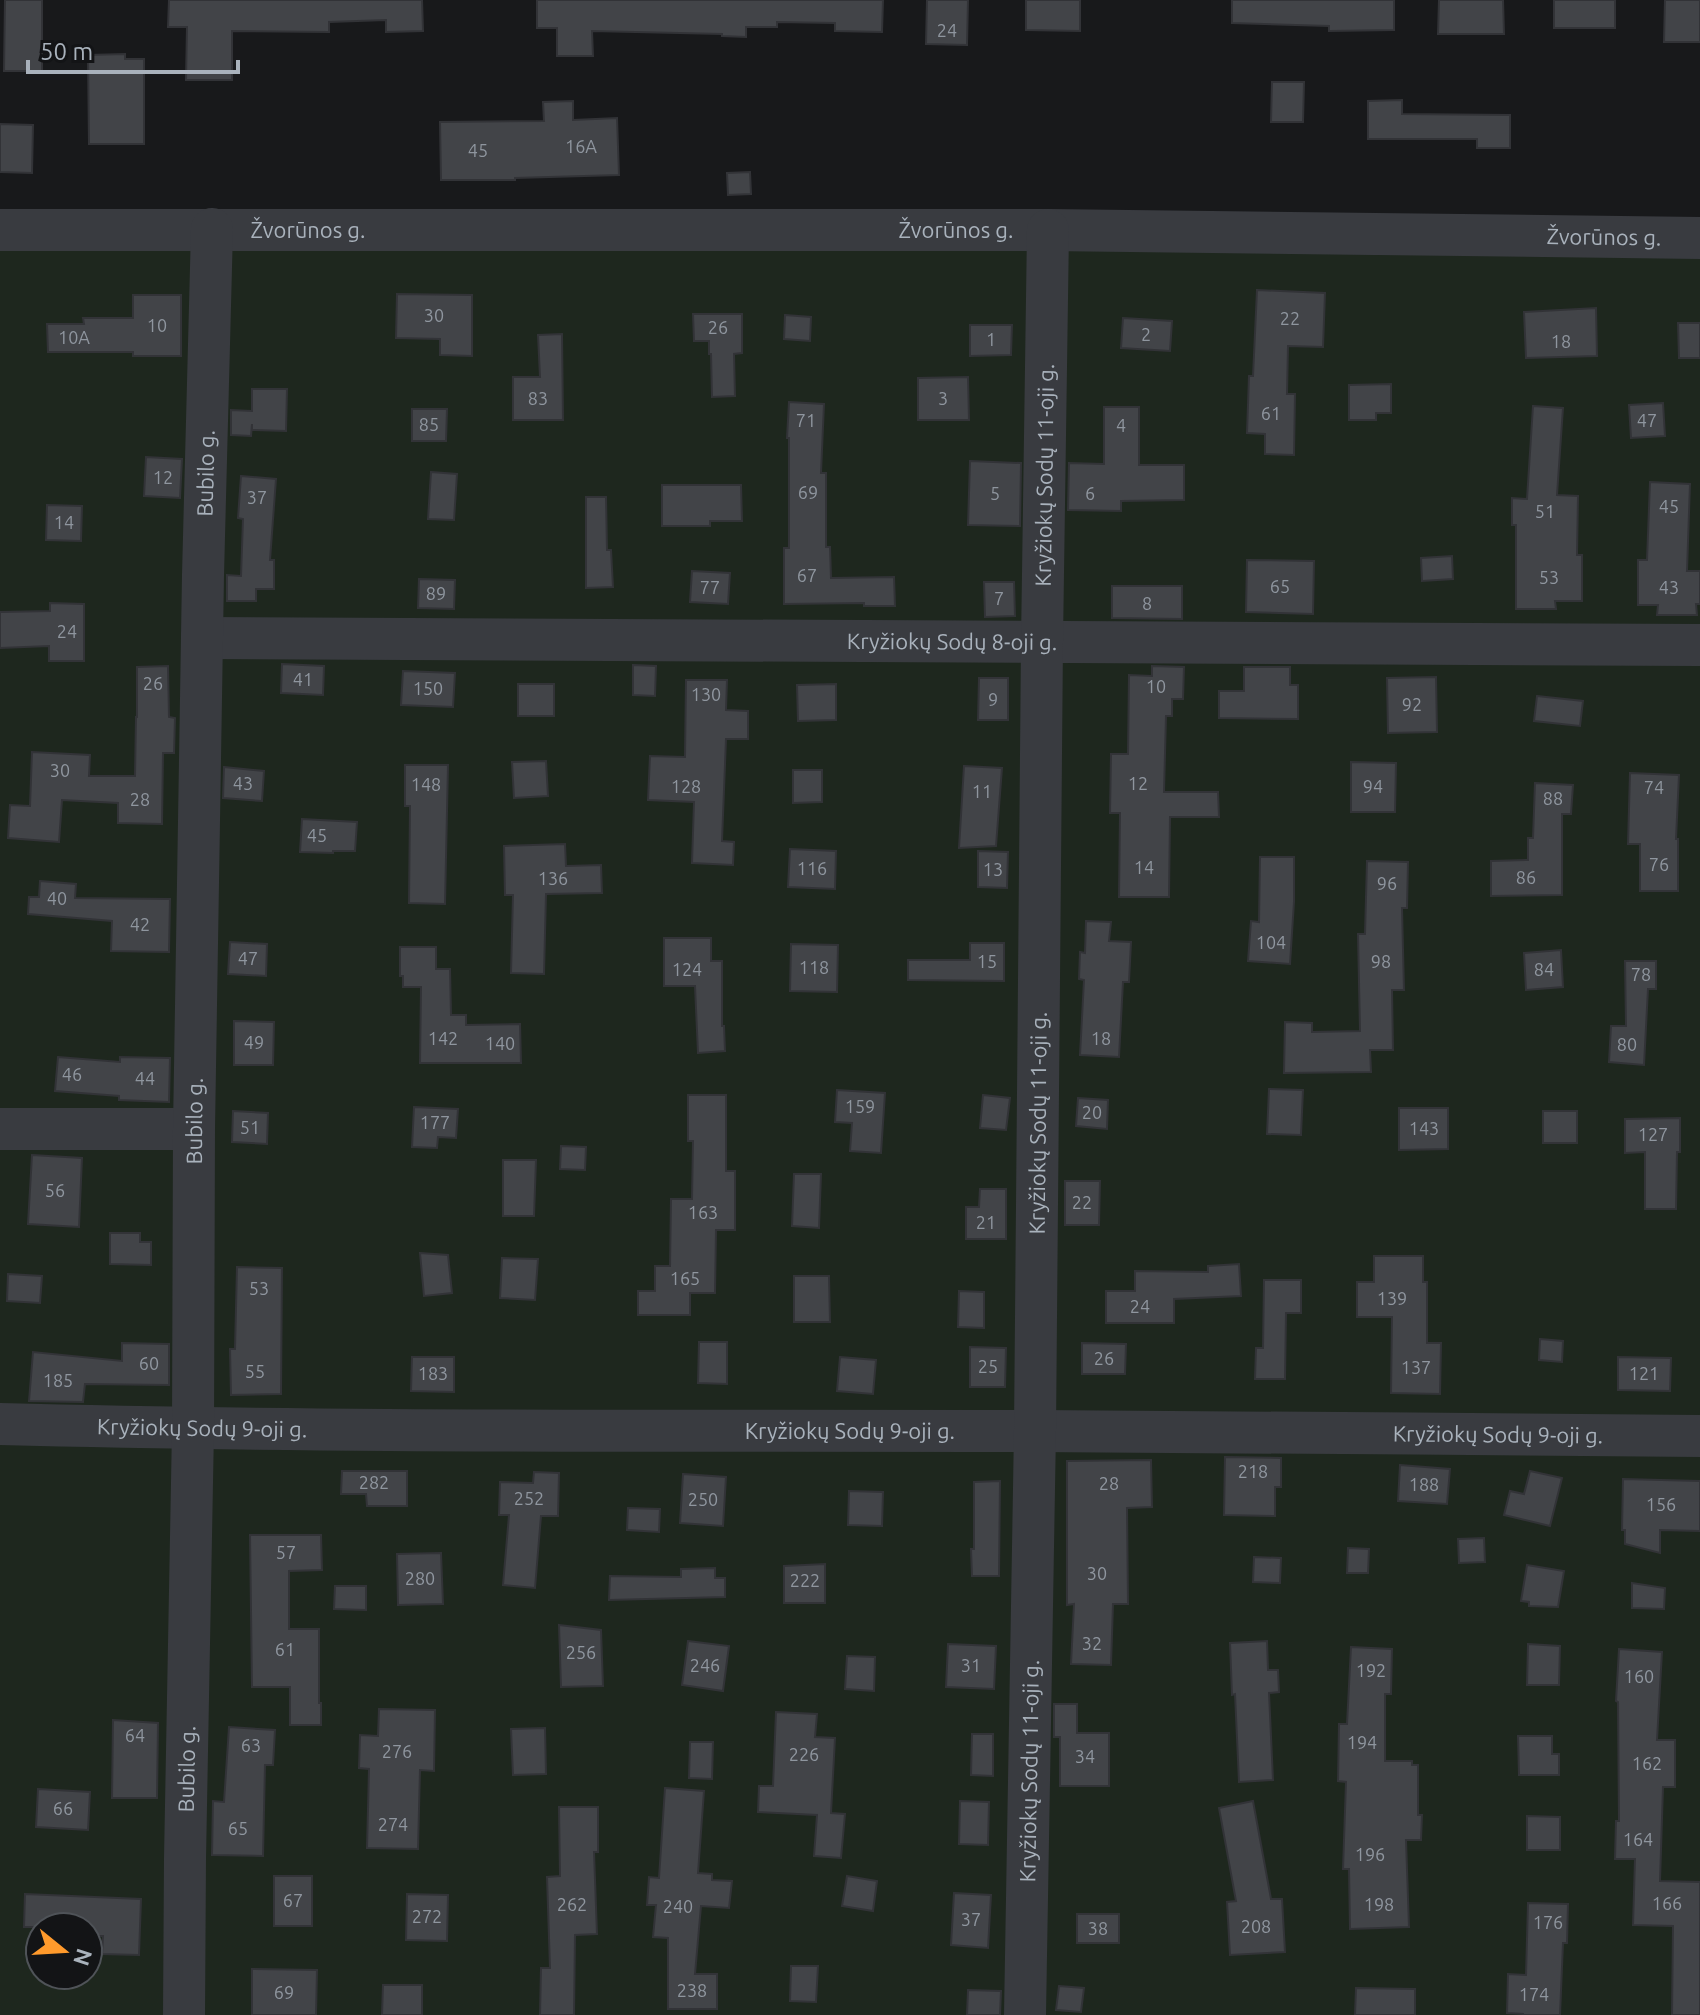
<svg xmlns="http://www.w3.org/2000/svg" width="1700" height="2015" font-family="Ubuntu,sans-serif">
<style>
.green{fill:#1e271e;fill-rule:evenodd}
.building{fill:#424448;stroke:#323337;stroke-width:2}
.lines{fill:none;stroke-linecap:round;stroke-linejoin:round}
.minor{stroke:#393b40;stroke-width:42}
.labels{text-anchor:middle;stroke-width:6;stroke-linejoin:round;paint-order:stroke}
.number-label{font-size:18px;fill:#8f969f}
.street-label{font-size:22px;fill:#a9b2bc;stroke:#131416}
</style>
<rect width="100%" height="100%" fill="#18191b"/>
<path class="green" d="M0,239L1700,243V2015H0ZM40,1927H88V1975H40Z"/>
<path class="building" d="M5,0H42V71H4Z
M169,0H422L423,31L386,32V20L329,22V32L232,31V80H186L187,27H168Z
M537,0H883L882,32L835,31V23L777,22V27H746V37L722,36V34L592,31L593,56H557V28H537Z
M927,0H968L967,45L926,44Z
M1026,0H1080V31L1026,30Z
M1232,0H1394V30L1329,31V26L1232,23Z
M1439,0H1503L1504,34H1438Z
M1554,0H1615V28H1554Z
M1665,0H1700V42H1664Z
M125,54V59H144V144H89L88,55Z
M1272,82H1304L1303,122H1271Z
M1402,100V114L1510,115V148H1477V139H1368V101Z
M573,101V120L617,118L619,175L515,178V180H441L440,122L544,121L543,102Z
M0,124L33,125L32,173L0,172Z
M750,172L751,194L728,195L727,173Z
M1257,290L1325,293L1323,347L1288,346L1287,394H1295L1294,455L1265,454V434L1247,433L1249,376H1253Z
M397,294L472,295V356L440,355V339L396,338Z
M133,295H181V356H133V352H48L47,324H84L83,318H133Z
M1596,308L1597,356L1526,358L1524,312Z
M693,314H742V353L734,354L735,396L712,397L711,354H709V341H694Z
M785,315L811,317L810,341L784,339Z
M1123,318L1172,321L1170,351L1121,348Z
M1678,323H1700V358H1679Z
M970,325H1012L1011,355L970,356Z
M562,334L563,420H513V377H540L538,335Z
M968,377L969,420H918V378Z
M1391,384V413H1376V420H1349V385Z
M252,389H287L286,431L252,430V424L251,436L231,435V410L252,411Z
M789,402L824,404L821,473H826V547H830L831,578L894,577L895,606H864V603L784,604V548H789V438H787Z
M1663,403L1665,436L1631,438L1629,405Z
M1533,406L1563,408L1557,495L1578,496L1577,555H1582V601H1555L1556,609H1516V525H1512V498L1527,499Z
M1104,407H1139V465H1184V500L1121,501V511L1068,510L1069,463L1104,464Z
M412,409H447L446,441H412Z
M146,457L182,459L180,498L144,496Z
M970,461L1021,463L1020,526L968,525Z
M431,472L457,474L454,520L428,519Z
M241,476L276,479L270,560H274V589H256V601H227V575L241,576L243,519L238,518Z
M1650,482L1690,484L1687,571H1700V604H1696L1697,615H1657L1658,605H1638V560H1647Z
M662,485H741L742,521H710V526H662Z
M586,497H606L607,550H611L613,587L586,588Z
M47,505L82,506L81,541L46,540Z
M1452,556L1453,579L1422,581L1421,558Z
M1247,560L1314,561L1313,614L1246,612Z
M692,571L730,573L728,604L690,602Z
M419,579L455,580L454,609L418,608Z
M984,582H1014L1015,616L985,617Z
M1112,586H1182V619L1112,618Z
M50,603L84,604V661H49V646L0,648V612L50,611Z
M282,664L324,666L323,695L281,693Z
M633,665L656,666L655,696L633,695Z
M168,666L169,717L175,718L174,753H163L162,824L118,823V803L62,800L59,842L8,838L10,805L30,806L32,752L90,755L89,776H135L136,717H137V667Z
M1152,666L1184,667L1183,699H1172V716H1166L1164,792H1218L1219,817H1170L1169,897H1119L1120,813H1110L1111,754H1128L1129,675L1152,676Z
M1244,667H1290V685H1298V719L1219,718V691H1244Z
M403,671L455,673L453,707L401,705Z
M1436,677L1437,732L1388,733L1387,678Z
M979,678H1008V720H978Z
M686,680H727L726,710L748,711V739H726L722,841L734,842L733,865L692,863L694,802L648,800L650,756L685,757Z
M518,684H554V716H518Z
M836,684V720L798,721L797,685Z
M1537,696L1583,701L1580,726L1534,721Z
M546,761L548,796L514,798L512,762Z
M1351,762L1396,763L1395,812H1351Z
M405,765H448L445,904L409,903L410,806H405Z
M964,766L1002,768L996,846L959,848Z
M224,767L264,771L262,801L223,798Z
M793,770H822V802L793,803Z
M1630,773L1679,775L1676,839H1678V891H1640V844H1628Z
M1535,783L1573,785L1571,814H1562V895L1491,896V861L1528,860V838H1533Z
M302,819L357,822L355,851H333V853L300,852Z
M565,844L566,866L601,865L602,893L546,894L544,974L511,973L513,895H505L504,846Z
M790,849L836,851L835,889L788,887Z
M978,851L1008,852L1007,888L978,887Z
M1260,857H1294V902L1290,964L1248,961L1251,921L1259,922Z
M1367,861L1408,862L1407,908H1402L1404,990H1392L1393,1050H1370L1371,1072L1284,1073L1285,1022L1312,1023V1032L1360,1031L1358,934H1365Z
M40,881L76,884L75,898L170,899L169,952L111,951L112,921L28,914L29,897H39Z
M1086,921L1111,922L1109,941L1131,942L1129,982H1123L1119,1057L1080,1055L1084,980L1079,979L1080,952L1085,953Z
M664,938H711V961H722V1026H724L725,1051L698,1053L695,986H664Z
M230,942L267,944L266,976L228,974Z
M970,943H1004V981L908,980V960H970Z
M791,944L838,945L837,992L790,991Z
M400,947H436V969H450L451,1015H466V1025L520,1024L521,1063H420L421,987H403V976H400Z
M1561,950L1563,987L1526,990L1524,953Z
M1625,961H1656V989H1648L1644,1065L1609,1062L1611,1026H1626Z
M234,1021L274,1022L273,1065H234Z
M58,1057L120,1062V1057L170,1058L169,1102L119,1100V1096L55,1091Z
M1269,1089L1303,1090L1301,1135L1267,1134Z
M837,1090L885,1093L881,1153L850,1151L852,1123L835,1122Z
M688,1095H726V1171H735V1230H716L715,1293H690V1315H638V1291H655V1266H670L671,1199H692L693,1141H688Z
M983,1095L1010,1098L1006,1130L980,1128Z
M1078,1098L1108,1100L1107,1129L1076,1126Z
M414,1107L458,1109L456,1138L438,1137L437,1148L412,1147Z
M1399,1108H1448V1149L1399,1150Z
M233,1111L268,1113L267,1144L232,1142Z
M1543,1111H1577V1143H1543Z
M1680,1118V1152H1677L1676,1209H1645V1152L1625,1153V1119Z
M561,1146L586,1147L585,1170L560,1169Z
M32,1155L82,1158L79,1227L28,1224Z
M503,1160H536L534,1216H503Z
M794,1174H821L819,1228L792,1226Z
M1065,1181H1100L1099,1225H1065Z
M980,1189H1006V1239H966V1207H979Z
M110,1233H140V1242H151V1265L110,1264Z
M420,1253L448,1255L452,1293L424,1296Z
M1374,1256H1423V1282H1427V1343H1441L1440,1394L1391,1393L1392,1317H1357V1282H1374Z
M502,1258L538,1259L535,1300L500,1298Z
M1239,1264L1241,1296L1174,1299V1323H1106V1291H1135V1271L1208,1272V1266Z
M237,1267L282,1268L281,1394L231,1395L230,1349H235Z
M8,1274L42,1276L40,1303L7,1301Z
M794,1276H829L830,1322H794Z
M1264,1280H1301V1313H1286L1285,1379H1255L1256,1348H1263Z
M959,1291L984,1292V1328L958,1327Z
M1540,1339L1563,1341L1562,1362L1539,1360Z
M699,1342H727V1384L698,1383Z
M122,1343L169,1344V1385L85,1384L83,1402L29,1401L33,1352L122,1361Z
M1082,1343L1126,1344L1125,1374H1082Z
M970,1347L1006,1348L1005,1387H970Z
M412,1357H454V1392L411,1391Z
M840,1357L876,1360L873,1394L837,1391Z
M1618,1357L1671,1358L1670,1391L1618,1390Z
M1225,1457L1281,1458V1487H1275V1516L1224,1515Z
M1151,1460L1152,1507L1127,1508L1128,1604H1113L1111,1665L1071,1664L1074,1604L1067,1605V1461Z
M1400,1465L1450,1469L1447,1504L1398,1501Z
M342,1471H407V1506H367L366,1494H341Z
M1530,1471L1562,1478L1550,1526L1504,1515L1510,1491L1524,1494Z
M534,1472L559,1473L558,1516H541L535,1588L503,1585L509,1515H499L500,1482L533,1483Z
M683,1474L726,1477L723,1526L680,1523Z
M1623,1479L1700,1481V1531L1660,1530V1553L1625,1544V1530H1622Z
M1000,1481L999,1576H972L971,1549H974V1482Z
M849,1491L883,1492L882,1526L848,1525Z
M628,1508L660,1509L659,1532L627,1530Z
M250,1535H321L322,1570L289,1571V1629H319V1703H321V1725H290V1687H252Z
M1484,1538L1485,1562L1459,1563L1458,1539Z
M1348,1548L1369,1549L1368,1573H1347Z
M441,1553L443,1604L398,1605L397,1554Z
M1254,1557L1281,1558L1280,1583L1253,1582Z
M825,1564V1603H784V1566Z
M1527,1565L1564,1571L1558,1607L1529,1606V1602L1521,1601Z
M715,1568V1578H725V1597L609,1600L610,1576L681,1577V1569Z
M1632,1583L1665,1588L1664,1609L1632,1608Z
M335,1586H366V1610L334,1609Z
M559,1625L601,1630L603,1686L561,1687Z
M688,1641L729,1646L723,1691L682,1685Z
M1267,1641L1268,1670H1278L1279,1692L1269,1693L1273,1780L1239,1782L1235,1694L1232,1695L1230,1643Z
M948,1644L996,1646L994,1689L946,1687Z
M1528,1644L1560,1646L1559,1685H1527Z
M1351,1647L1392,1649L1391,1694H1385V1761H1412V1765H1418V1815H1422L1421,1840H1406L1409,1927L1350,1929L1349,1869H1343L1346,1782L1338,1781L1339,1724H1347Z
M1619,1649L1662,1652L1657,1740H1675V1787H1663L1660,1881L1700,1882V2015H1672L1673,1926L1633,1925L1635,1859H1615L1616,1821H1619L1618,1702L1616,1701Z
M847,1656L875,1657L874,1691L845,1689Z
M1054,1704H1077V1733H1109V1786H1060V1737H1054Z
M379,1709L435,1710L434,1771L420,1770L418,1849L367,1848L369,1769L359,1768L360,1735L378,1736Z
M776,1712L817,1714L815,1737L835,1738L831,1813L845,1814L841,1858L814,1856L817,1815L758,1812L759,1786H773Z
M113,1720L158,1723L157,1798H112Z
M229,1727L275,1730L273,1765H265L263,1856L212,1855L213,1801L224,1802Z
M545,1728L546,1774L513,1775L511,1729Z
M972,1734H993V1776L971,1775Z
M1518,1736H1552V1754H1559V1775H1519Z
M690,1742H713L712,1779L689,1778Z
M665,1788L704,1791L698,1873L712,1874V1880L732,1881L729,1908L701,1906L695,1974H717V2009H668V1938L653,1937L656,1905H647L649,1877L659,1878Z
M38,1789L90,1792L88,1830L36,1827Z
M960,1801L989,1802L988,1845L959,1844Z
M1253,1801L1271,1899H1282L1285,1952L1230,1955L1227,1902L1236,1901L1219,1808Z
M559,1807H598V1852H594L597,1934L575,1935L574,2015H540L541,1968H550L547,1877L560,1876Z
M1527,1816L1560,1817V1850H1527Z
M274,1876H312V1926H274Z
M847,1876L877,1881L873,1911L842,1906Z
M954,1893L991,1895L988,1948L951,1945Z
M25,1894L141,1899L139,1955L102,1954L103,1936H88V1927H24Z
M407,1894L448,1895L447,1941L406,1940Z
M1528,1903L1568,1904L1567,1943H1563L1560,2015H1523V2014L1507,2013L1508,1974L1526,1975Z
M1077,1914H1119V1943H1077Z
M791,1966H818L816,2002L790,2001Z
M252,1969L317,1970L316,2015H252Z
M383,1985H422V2015H382Z
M1059,1986L1084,1988L1081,2012L1056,2010Z
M1356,1988L1415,1989V2015H1355Z
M968,1990L1001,1991L1000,2015H967Z"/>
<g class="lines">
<g class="minor">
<path id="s1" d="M0,230H1048L1700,238"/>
<path id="s2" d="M202,638L1700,645"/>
<path d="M0,1129H194"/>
<path id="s3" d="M0,1424C345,1433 689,1430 1034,1431C1256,1431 1478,1435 1700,1436"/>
<path id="s4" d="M184,2015L185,1859L193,1429L194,1129L203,575L212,229"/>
<path id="s5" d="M1025,2015L1035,1430L1042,642L1048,230"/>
</g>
</g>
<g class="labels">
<g class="number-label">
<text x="947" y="37">24</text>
<text x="581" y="153">16A</text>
<text x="478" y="157">45</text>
<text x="434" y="322">30</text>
<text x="1290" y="325">22</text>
<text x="157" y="332">10</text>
<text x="718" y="334">26</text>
<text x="1146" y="341">2</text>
<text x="74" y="344">10A</text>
<text x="991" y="346">1</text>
<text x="1561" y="348">18</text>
<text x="538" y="405">83</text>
<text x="943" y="405">3</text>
<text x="1271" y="420">61</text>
<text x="806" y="427">71</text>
<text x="1647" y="427">47</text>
<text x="429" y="431">85</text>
<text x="1121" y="432">4</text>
<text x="163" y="484">12</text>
<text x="808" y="499">69</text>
<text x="995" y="500">5</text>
<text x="1090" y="500">6</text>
<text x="257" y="504">37</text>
<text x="1669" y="513">45</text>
<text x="1545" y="518">51</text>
<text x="64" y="529">14</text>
<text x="807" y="582">67</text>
<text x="1549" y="584">53</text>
<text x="1280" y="593">65</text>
<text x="710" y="594">77</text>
<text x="1669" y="594">43</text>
<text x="436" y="600">89</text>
<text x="999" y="605">7</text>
<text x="1147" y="610">8</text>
<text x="67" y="638">24</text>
<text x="303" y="686">41</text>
<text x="153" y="690">26</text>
<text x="1156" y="693">10</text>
<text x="428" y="695">150</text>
<text x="706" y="701">130</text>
<text x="993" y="706">9</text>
<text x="1412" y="711">92</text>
<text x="60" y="777">30</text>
<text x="243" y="790">43</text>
<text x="1138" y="790">12</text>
<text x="426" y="791">148</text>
<text x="686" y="793">128</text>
<text x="1373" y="793">94</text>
<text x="1654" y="794">74</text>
<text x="982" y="798">11</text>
<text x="1553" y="805">88</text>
<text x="140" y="806">28</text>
<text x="317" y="842">45</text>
<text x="1659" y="871">76</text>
<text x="1144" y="874">14</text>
<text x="812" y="875">116</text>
<text x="993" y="876">13</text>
<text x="1526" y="884">86</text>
<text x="553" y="885">136</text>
<text x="1387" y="890">96</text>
<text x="57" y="905">40</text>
<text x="140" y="931">42</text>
<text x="1271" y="949">104</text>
<text x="248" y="965">47</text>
<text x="987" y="968">15</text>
<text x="1381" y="968">98</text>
<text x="814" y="974">118</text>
<text x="687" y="976">124</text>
<text x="1544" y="976">84</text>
<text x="1641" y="981">78</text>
<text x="443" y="1045">142</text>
<text x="1101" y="1045">18</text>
<text x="254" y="1049">49</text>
<text x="500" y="1050">140</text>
<text x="1627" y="1051">80</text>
<text x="72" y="1081">46</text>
<text x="145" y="1085">44</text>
<text x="860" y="1113">159</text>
<text x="1092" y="1119">20</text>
<text x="435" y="1129">177</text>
<text x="250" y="1134">51</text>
<text x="1424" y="1135">143</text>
<text x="1653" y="1141">127</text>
<text x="55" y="1197">56</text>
<text x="1082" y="1209">22</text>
<text x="703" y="1219">163</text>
<text x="986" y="1229">21</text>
<text x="685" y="1285">165</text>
<text x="259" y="1295">53</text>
<text x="1392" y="1305">139</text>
<text x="1140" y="1313">24</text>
<text x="1104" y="1365">26</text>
<text x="149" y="1370">60</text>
<text x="988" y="1373">25</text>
<text x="1416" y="1374">137</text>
<text x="255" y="1378">55</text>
<text x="433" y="1380">183</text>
<text x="1644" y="1380">121</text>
<text x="58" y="1387">185</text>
<text x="1253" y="1478">218</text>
<text x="374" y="1489">282</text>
<text x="1109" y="1490">28</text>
<text x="1424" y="1491">188</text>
<text x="529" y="1505">252</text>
<text x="703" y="1506">250</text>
<text x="1661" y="1511">156</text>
<text x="286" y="1559">57</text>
<text x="1097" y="1580">30</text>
<text x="420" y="1585">280</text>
<text x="805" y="1587">222</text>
<text x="1092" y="1650">32</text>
<text x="285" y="1656">61</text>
<text x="581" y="1659">256</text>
<text x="705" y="1672">246</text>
<text x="971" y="1672">31</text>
<text x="1371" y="1677">192</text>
<text x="1639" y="1683">160</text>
<text x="135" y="1742">64</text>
<text x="1362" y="1749">194</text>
<text x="251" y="1752">63</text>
<text x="397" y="1758">276</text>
<text x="804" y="1761">226</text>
<text x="1085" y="1763">34</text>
<text x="1647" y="1770">162</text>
<text x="63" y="1815">66</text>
<text x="393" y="1831">274</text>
<text x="238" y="1835">65</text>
<text x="1638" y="1846">164</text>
<text x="1370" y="1861">196</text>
<text x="293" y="1907">67</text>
<text x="1667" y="1910">166</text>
<text x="572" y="1911">262</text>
<text x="1379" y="1911">198</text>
<text x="678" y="1913">240</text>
<text x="427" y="1923">272</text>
<text x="971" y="1926">37</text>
<text x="1548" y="1929">176</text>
<text x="1256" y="1933">208</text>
<text x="1098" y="1935">38</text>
<text x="692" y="1997">238</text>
<text x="284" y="1999">69</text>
<text x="1534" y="2001">174</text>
</g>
<g class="street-label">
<text dy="8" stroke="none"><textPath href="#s1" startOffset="308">Žvorūnos g.</textPath></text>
<text dy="8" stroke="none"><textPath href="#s1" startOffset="956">Žvorūnos g.</textPath></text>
<text dy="8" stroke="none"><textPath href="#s1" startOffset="1604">Žvorūnos g.</textPath></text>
<text dy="8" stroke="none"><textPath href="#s4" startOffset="1542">Bubilo g.</textPath></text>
<text dy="8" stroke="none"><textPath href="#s5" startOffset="1540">Kryžiokų Sodų 11-oji g.</textPath></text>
<text dy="8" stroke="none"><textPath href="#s2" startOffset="750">Kryžiokų Sodų 8-oji g.</textPath></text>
<text dy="8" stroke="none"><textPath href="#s4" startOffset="894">Bubilo g.</textPath></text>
<text dy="8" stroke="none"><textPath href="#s5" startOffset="892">Kryžiokų Sodų 11-oji g.</textPath></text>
<text dy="8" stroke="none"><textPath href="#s3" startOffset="202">Kryžiokų Sodų 9-oji g.</textPath></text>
<text dy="8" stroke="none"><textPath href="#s3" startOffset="850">Kryžiokų Sodų 9-oji g.</textPath></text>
<text dy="8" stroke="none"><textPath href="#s3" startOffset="1498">Kryžiokų Sodų 9-oji g.</textPath></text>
<text dy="8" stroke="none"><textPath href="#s4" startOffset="246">Bubilo g.</textPath></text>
<text dy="8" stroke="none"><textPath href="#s5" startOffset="244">Kryžiokų Sodų 11-oji g.</textPath></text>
</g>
</g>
<g transform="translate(64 1951) rotate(108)"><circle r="38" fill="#131416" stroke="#4f5358" stroke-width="2"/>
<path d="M0-6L14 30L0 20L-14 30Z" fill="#ff9a2c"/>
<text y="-12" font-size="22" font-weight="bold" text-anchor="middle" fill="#a9b2bc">N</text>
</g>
<path d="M28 60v12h210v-12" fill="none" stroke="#a9b2bc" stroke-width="4"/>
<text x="40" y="60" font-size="24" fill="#a9b2bc" stroke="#131416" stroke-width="6" paint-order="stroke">50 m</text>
</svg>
